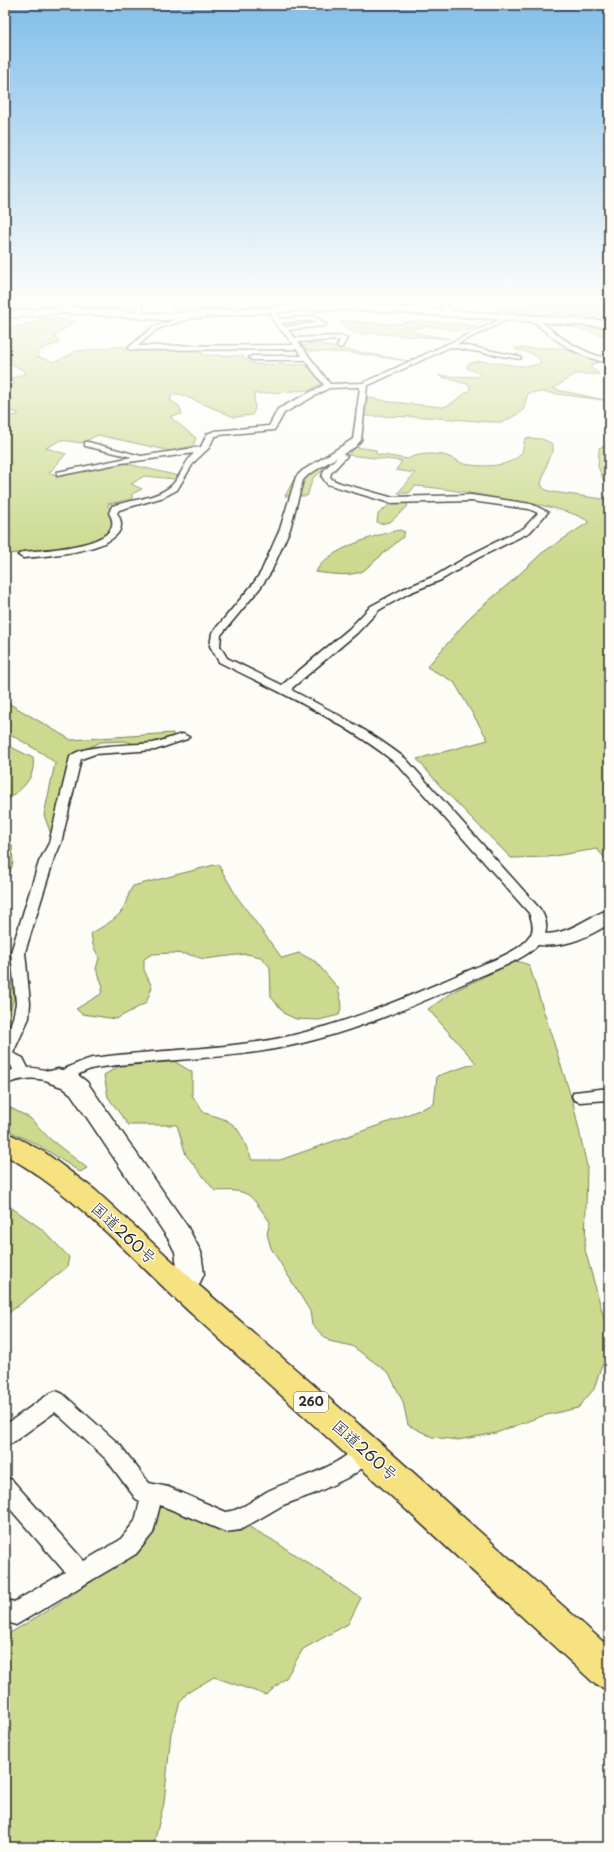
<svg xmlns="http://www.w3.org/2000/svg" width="614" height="1852" font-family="'Playpen Sans','Klee One',sans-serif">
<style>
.green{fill:#cbda8e;stroke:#7b825c}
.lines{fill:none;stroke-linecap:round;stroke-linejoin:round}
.street-casing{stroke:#2b2b2b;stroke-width:3}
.secondary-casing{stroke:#2b2b2b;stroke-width:3}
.highway-casing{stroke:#2b2b2b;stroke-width:3}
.street{fill:#fdfcf7;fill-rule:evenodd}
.secondary{fill:#fdfcf7;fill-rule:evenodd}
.highway{fill:#f7e281;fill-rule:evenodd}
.labels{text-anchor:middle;stroke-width:3;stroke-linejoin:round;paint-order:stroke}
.shield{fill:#fdfcf7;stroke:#6a6a68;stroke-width:1}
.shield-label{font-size:12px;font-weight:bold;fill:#2b2b2b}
.near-street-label{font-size:16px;fill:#2b2b2b;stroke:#fdfcf7}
</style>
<rect width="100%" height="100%" fill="#fdfcf7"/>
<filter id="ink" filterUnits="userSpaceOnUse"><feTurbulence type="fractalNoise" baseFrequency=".025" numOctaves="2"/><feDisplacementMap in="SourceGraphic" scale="8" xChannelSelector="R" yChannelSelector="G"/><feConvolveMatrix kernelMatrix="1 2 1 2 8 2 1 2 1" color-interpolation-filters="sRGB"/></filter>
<g filter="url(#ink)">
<path class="green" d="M9,298H125L135,309L132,311L126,312L54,308L45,318L76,321L55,336L59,343L41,349L37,357L55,362L77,351L125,346V349L135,350L203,348L202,355L243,356L247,361L255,364L305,365L311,369L322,384L309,390L254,394L255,409L252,415L234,417L180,394L172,395L170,400L179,406L182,414L172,416L170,417L196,438L193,446L171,451L98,435L81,443L61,440L46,448L66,454L49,473L59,475L124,463L179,476L175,479L144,476L131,484L142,489L132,494V499L108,504C109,510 115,519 113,524C112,530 108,536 103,539C89,548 24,553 5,554V506L10,502L5,501V417L18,415V413L5,409V387L15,384L11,380L12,378L25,374V371L5,361V330L40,320L36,316L13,318L5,306V304L15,302Z
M160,298H408L409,307L308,305L180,313L172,310V307Z
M564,298H609V337L568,326V325L584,321L564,314L535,315L495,309Z
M345,321L391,324L422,321L471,325L478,327C455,336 433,321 413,329L417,333L450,339L368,333L366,335C357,334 349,331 341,325V322Z
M307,344H317L408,361L352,353L309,351L305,349V345Z
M514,348H562L583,356L603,357L602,361L593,364L590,367L599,374H575L553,389L604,400L542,392L528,393L523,411L503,422H491L426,417L364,416L365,397L390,402L443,407L449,405L470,390V385L439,376L479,377L481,374L467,368L466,366C481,353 518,373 541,363C539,354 524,351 516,350Z
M526,438L542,439L553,444V452L549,457L541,484L544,489L552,492L603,499L608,492L598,466L599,448L609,444V863L597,849L548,857L511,858L441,787L417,759L488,740L454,682L427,667L472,615L512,581L542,553L589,522C571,508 521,502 497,498C470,493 443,488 415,486L409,493H398L415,473L396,470L402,461L348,455L356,447L376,450V454L408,459C416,453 437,453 447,456C453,458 458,462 464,464C481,467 507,468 520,455C525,450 522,443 526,438Z
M323,459L335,461L313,478L307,496H285L294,479Z
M394,501H408L407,507L390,522L380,524L377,522L378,514Z
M400,530L405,532L403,537L363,571C350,577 330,574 316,572C325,550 378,534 400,530Z
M5,701L71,740L173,733V739L161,742L136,744L124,741L101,742L75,754L52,837L44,815L55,763L45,755L5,731Z
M5,744L33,758C36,780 20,790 5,802Z
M5,845H12L13,863L5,887Z
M218,864L237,897L282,958L299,953L316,962L338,988L342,1004L339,1015L319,1020L296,1019L285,1014L271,997L270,967L261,957L246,954L204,959L187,954L172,953L152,954L144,959V970L152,987L146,1003L116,1019L82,1014L76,1009L101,994L103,986L96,969L99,958L93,945L91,934C102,926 116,921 123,909C127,901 128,893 133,886Z
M517,961L529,965L573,1103L587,1166L585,1250L609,1336V1353L600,1370L594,1389L578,1408L542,1416L496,1433L458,1440L432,1437L408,1425L403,1402L389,1373L352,1346L329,1341L312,1325L310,1311L271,1248L267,1234L270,1222C249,1194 252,1189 215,1191L186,1155L177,1125H128L108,1097L104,1075L121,1065L172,1060L192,1072V1095L204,1113C240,1122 238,1128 252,1160H280L394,1120L434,1104L437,1076L476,1063L428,1009L456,990Z
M5,972L10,975L14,997L8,1021H5Z
M5,1105L30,1118L50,1139L87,1168L80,1172L40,1146L5,1129Z
M5,1203L43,1230L69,1257L67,1267L5,1316Z
M156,1485L211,1506L271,1539L361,1598L348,1624L303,1649L286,1678L266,1695L214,1677L187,1693L180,1702L171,1733L164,1803L153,1847H25L5,1840V1636C56,1606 111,1572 155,1532Z"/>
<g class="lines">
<g class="street-casing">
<path id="street" d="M128,298H135L143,307L141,314L132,316V314L136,312L138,308Z
M438,298H444L450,312L449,313H445Z
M273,307L276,309L279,319L314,316L326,324L323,326L288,330L295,338L342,336L347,339L342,347L340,348L337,346L340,340L298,342L330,384L363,383L508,316L513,317L457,344L518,356L521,358L520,359L450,347L367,386L361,440L355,447L343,454L347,456L331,473L330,477L333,480L340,483L390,497L471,495L531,504L548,512L530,532L478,558L441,580L409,593L379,610L357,633L292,688L293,691C334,712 370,731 406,759L540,909C565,946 508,964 483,975C414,1006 344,1037 269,1050C212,1060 153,1060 95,1068C82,1070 72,1081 58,1083C51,1083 45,1079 38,1079C27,1077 15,1081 5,1084V1072L13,1070L11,1065L5,1062V1037L13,1018L16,1003L11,952L39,862L49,843L70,757C80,744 136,745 153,743C163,741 173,736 183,734L189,737L187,739L155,750L95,754L81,759L61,843L53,862L25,952L30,1003L29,1018L13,1053L23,1058L28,1068C38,1067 47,1072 56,1072C63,1071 82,1060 92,1058C151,1050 211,1050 270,1040C340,1027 405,998 470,970C487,962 519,953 530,936C535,929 532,920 529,913L398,765C344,721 281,693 219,662L210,646L212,633L253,584L261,572L280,529L296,477L302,471L353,439L360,387L329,388L284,413L278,424L274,430L219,435L214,437L209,448L194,462L177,490L164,497L119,510L117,513C142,551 42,556 23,558L18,555L23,552C41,550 131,547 109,513L112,506C130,500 156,499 171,486C181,477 184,462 194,453L122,463L57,476V472L132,457L85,446V442H88L141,456L201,447L207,434L215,431L269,426L278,409L324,385L305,360H252L249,358L252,356H302L297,349L131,350L128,348L153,327L196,313L198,314V316L157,329L138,346L294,345L273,321L270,309ZM313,320L317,323L284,327L281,323ZM337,457L324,470L322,477L327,484L390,503L471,501L529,509L538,513L524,528L472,554L435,576L403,589L371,606L349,629L282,685L227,658L220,646L221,635L260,588L271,572L290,529L303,480L308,475Z
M531,317H535C558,336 579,352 609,359V363C575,356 556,341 531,319Z
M609,1088V1100L580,1102L574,1100L572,1096L574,1092Z
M56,1391L63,1394L120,1445L149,1483L168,1487L226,1512C242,1510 254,1499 268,1491C290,1480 315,1475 336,1462C347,1456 356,1447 368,1443L375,1445L378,1452L375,1459L351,1476L316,1493L283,1505L240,1530L226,1532L160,1505L153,1533L136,1554L16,1625L5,1621V1599L14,1602L65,1572L5,1503V1477L12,1480L84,1561L120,1540L135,1521L140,1501L136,1499L106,1459L55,1412L12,1443L5,1446V1425L49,1394Z"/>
</g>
<g class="secondary-casing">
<path id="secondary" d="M309,304H358L609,321V327L358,310H309L166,320L65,313L5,318V312L65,307L166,314Z
M609,910V924C585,939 558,951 530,943L527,939L530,935C538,932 546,935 555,933C575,930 590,915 609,910Z
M58,1069L78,1075L87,1082L187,1226L201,1252L204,1274L193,1297L184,1300L175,1297L171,1289L178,1274L175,1252L169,1240L71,1094L62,1087L50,1083L47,1077L50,1071Z"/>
</g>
<g class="highway-casing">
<path id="highway" d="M5,1133L14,1136L44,1152L95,1190L194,1281L379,1442L609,1647V1690L596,1685C462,1561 328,1437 193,1315C134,1261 75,1193 5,1155Z"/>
</g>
<use href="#street" class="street"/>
<use href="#secondary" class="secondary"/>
<use href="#highway" class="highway"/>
</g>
</g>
<linearGradient id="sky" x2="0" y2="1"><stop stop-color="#82bee9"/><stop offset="0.54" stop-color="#fefefb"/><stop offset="1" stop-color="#fefefb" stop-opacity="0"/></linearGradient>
<rect width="614" height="557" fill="url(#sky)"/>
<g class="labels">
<rect class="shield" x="294" y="1392" width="34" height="20" rx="3"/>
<g class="shield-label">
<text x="311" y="1406">260</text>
</g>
<g class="near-street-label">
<text transform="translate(124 1233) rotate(43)" y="6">国道260号</text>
<text transform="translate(365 1450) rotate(42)" y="6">国道260号</text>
</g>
</g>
<rect width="614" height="1852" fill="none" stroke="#fdfcf7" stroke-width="20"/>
<rect x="10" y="10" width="594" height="1832" fill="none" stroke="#2b2b2b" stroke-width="1.5" filter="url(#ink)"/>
</svg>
